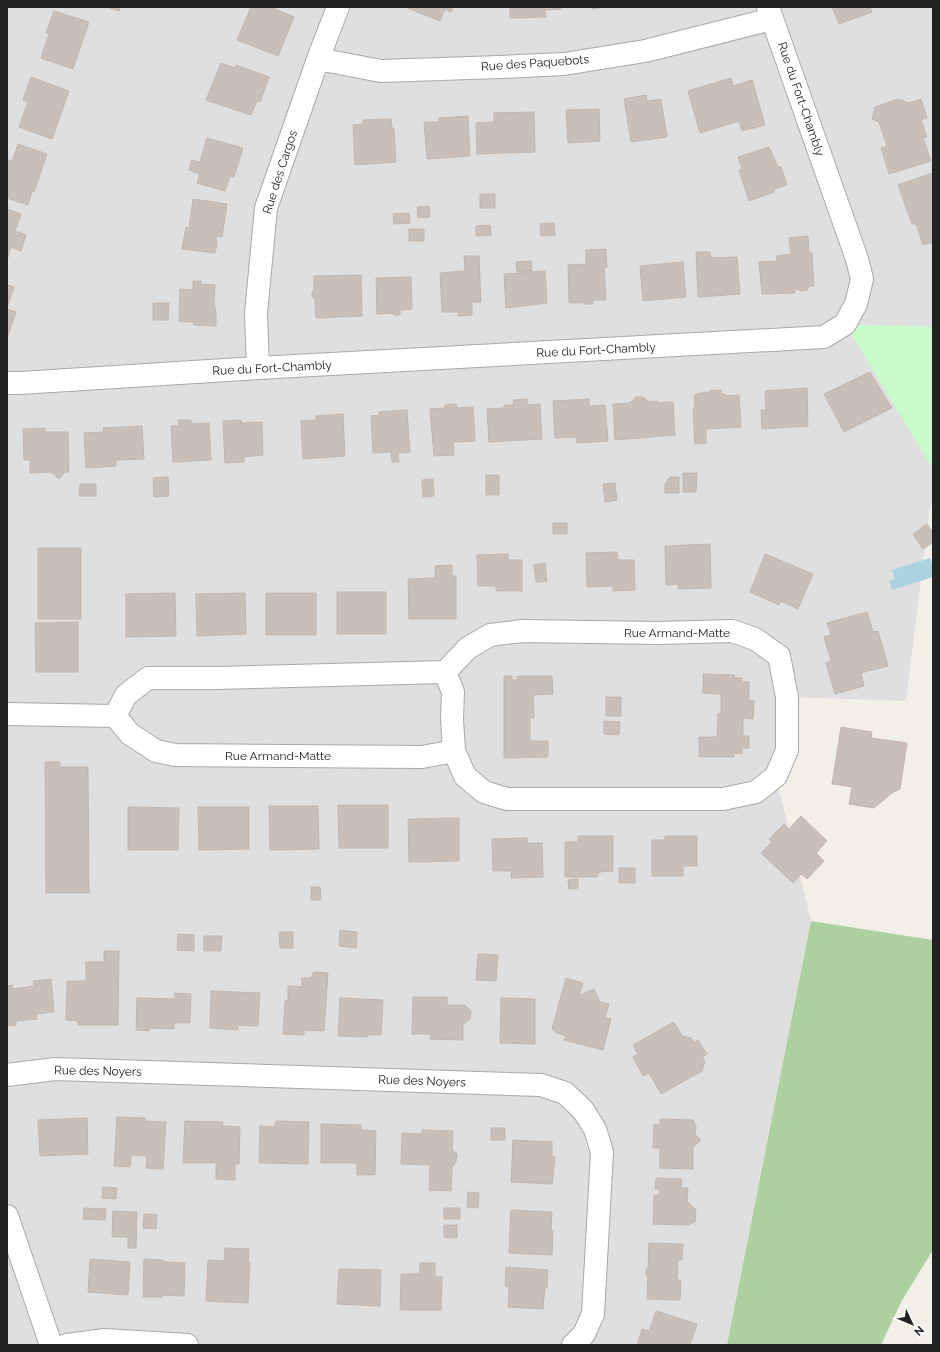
<svg xmlns="http://www.w3.org/2000/svg" width="940" height="1352" font-family="Raleway,sans-serif">
<style>
.residential{fill:#e0dfdf}
.forest{fill:#add19e}
.park{fill:#c8facc}
.water{fill:#aad3df}
.building{fill:#c7bfb8;stroke:#c4b6ab}
.lines{fill:none;stroke-linecap:round;stroke-linejoin:round}
.street-casing{stroke:#a9a9a9;stroke-width:24}
.street{stroke:#fff;stroke-width:22}
.labels{text-anchor:middle;stroke-width:3.5;stroke-linejoin:round;paint-order:stroke}
.street-label{font-size:12px;fill:#222;stroke:#fff}
</style>
<rect width="100%" height="100%" fill="#f2efe9"/>
<path class="residential" d="M7,7H933V505L930,506L906,701L787,697L776,776L811,921L727,1345H7Z"/>
<path class="forest" d="M811,921L933,940V1250L901,1302L881,1345H727Z"/>
<path class="park" d="M845,324L933,327V469Z"/>
<path class="water" d="M930,558L933,567V577L892,590L889,581L895,579L892,570Z"/>
<path class="building" d="M107,7H120L119,11Z
M251,7H271L294,17L278,56L237,40Z
M405,7H453L451,12L445,9L440,21Z
M510,7H561V9L545,10L546,17L510,18Z
M592,7H605L593,9Z
M832,7H870L872,12L839,24Z
M54,11L89,22L73,69L41,58L49,34L46,33Z
M221,63L235,68L236,65L269,77L260,102L257,101L251,115L206,100Z
M31,77L69,91L52,139L19,127L28,102L23,100Z
M731,78L733,86L752,80L765,125L742,131L739,121L700,133L688,91Z
M646,95L647,101L661,99L667,137L631,142L624,99Z
M898,99L909,103L921,99L927,118L921,120L927,137L923,138L931,161L889,174L881,148L887,146L879,122L872,119L875,107Z
M599,109L600,141L568,143L566,110Z
M534,112L535,152L477,154L476,123L494,122V113Z
M468,116L470,156L427,159L424,122H439V118Z
M391,119L392,128L394,129L396,162L355,165L353,125L363,124V120Z
M207,138L243,148L234,177L230,176L225,191L197,183L200,174L189,170L192,160L200,162Z
M18,144L47,154L34,192L32,191L28,205L7,198V159L12,162Z
M769,147L778,167H781L787,185L774,189V192L749,201L739,170L742,169L738,157Z
M933,173V242L923,245L916,224H912L898,185Z
M480,194H495V208H480Z
M193,199L227,204L222,237H216L217,248L215,249V253L182,249L186,227L189,228Z
M429,206L430,217L418,218L417,207Z
M7,209L21,214L15,231L26,235L21,251L11,247L7,260Z
M409,213L410,223L394,224L393,214Z
M554,223L555,235L541,236L540,224Z
M490,225L491,235L476,236V226Z
M409,229H424V241H409Z
M808,236L809,253H812L814,286H810L807,290L801,291L795,288V293L762,294L759,262L777,261V256L791,254L789,238Z
M606,249L607,267H604L606,300H593V304H584V303H569L568,265L586,264V250Z
M696,252H710L711,258L737,257L740,294L698,297Z
M464,256H479L481,302H472V315L458,316V312H442L440,273L465,271Z
M531,261L532,271L517,272L516,262Z
M683,262L686,297L643,301L640,266Z
M545,271L547,303L506,308L504,274Z
M361,275L362,316L316,318L315,299L312,296V292L314,290V276Z
M411,277L412,309L400,310V315H394L393,313L377,314L376,278Z
M193,281H201V284L215,285L214,305L216,311V326L194,325L193,322L179,321L180,289L193,290Z
M7,285L14,287L7,308Z
M153,303H169L168,320H153Z
M7,309L16,312L7,338Z
M870,372L892,408L844,432L824,394Z
M807,388L808,426L762,429L761,410H766L765,391Z
M721,390V394H725L726,396L739,395L741,427L706,429V443L695,444L693,409H695L694,395L700,393L707,392L709,394V391Z
M636,397H643L649,402L657,401L658,403L673,402L675,435L615,440L613,404L630,403Z
M527,399V405L540,404L542,439L489,442L487,409L504,408V405H514L513,400Z
M589,399V406L605,405L608,441L577,443L576,437L555,438L553,401Z
M456,404L457,408L473,407L475,441L453,442L454,455L434,456L430,409L445,408V405Z
M407,410L410,452L398,453L399,462H392L391,452L373,453L371,416L379,415V412Z
M343,414L345,456L303,459L301,421L316,420V416Z
M178,420H191V424L209,423L211,460L173,462L171,426H179Z
M241,420V423L262,422L263,455L244,457V462L225,463L223,421Z
M142,426L144,459L116,460V466L86,468L84,433L104,432L103,428Z
M45,428V432H68L69,472H65L59,479L51,472L30,473V460H24L23,429Z
M683,473H697L696,492H683Z
M486,475H499V495H486Z
M168,477L169,496L154,497L153,478Z
M670,477H679V493H665V484Z
M433,479L434,496L423,497L422,480Z
M615,483L617,500L605,502L603,484Z
M80,484H96V496H79Z
M553,523H567V534H553Z
M927,524L933,533V542L923,549L913,534Z
M710,544L711,588L678,589V584L666,585L665,546Z
M38,548H81V619H38Z
M617,552L618,560H634L635,590L613,591V586L587,587L586,553Z
M508,554V560H522V591H496V586H478L477,555Z
M765,554L813,574L798,609L781,601L779,605L750,592Z
M545,563L547,581L536,582L534,565Z
M452,565V576H456V619H409L408,579L435,578V566Z
M337,592H386V634H337Z
M175,593L176,636L126,637V594Z
M245,593L246,634L197,636L196,594Z
M266,593H316V635H266Z
M867,612L873,632L878,631L888,666L861,673L864,686L835,694L826,663L831,661L824,637L831,635L827,623Z
M78,622V672H36L35,623Z
M703,674L734,675L735,678H742V682H749V701H754L753,719L743,718V736H749V748H742V754L734,753V757H699V737H717L718,714L721,713V694L703,693Z
M504,676H512V680H517V676H552L553,694L533,695L534,718H530V741H548V757L504,758Z
M606,697H621V716H606Z
M604,721L620,722L619,735L604,734Z
M841,727L872,732L871,738L907,743L900,789L892,793L874,808L849,804L852,787L832,784Z
M45,762H60V767H88L89,893H46Z
M338,805H388V848H339Z
M269,806H318L319,849L270,850Z
M128,807L179,808L178,850H128Z
M198,807H249V849L199,850Z
M801,816L827,841L816,853L824,861L807,879L801,874L793,883L761,853L772,842L769,839L784,824L789,829Z
M459,818V861L409,862L408,819Z
M578,836H613V871L599,872L597,877H565V842H578Z
M665,836H697V866H683V876H652V840H665Z
M527,838V843H542L543,877L511,878V871H493L492,839Z
M619,868H635V883H619Z
M578,879V888L569,889L568,880Z
M311,887H320L321,900H311Z
M340,930L357,932L356,948L339,946Z
M279,932H293V948H280Z
M178,934L194,935V951L177,950Z
M204,936H222L221,951H204Z
M104,951H119L118,1025H78V1021L66,1020L67,981H86V962H104Z
M478,954L498,955L496,981L476,980Z
M314,972L328,973L324,1031L304,1030V1035L283,1034L285,1001L288,1000V986L302,987V978H311Z
M566,978L583,983L579,996L594,989L600,1002L609,1004L605,1017L611,1019L603,1050L564,1040L566,1036L557,1033L552,1029Z
M51,979L54,1012L36,1014L37,1019L16,1021V1025L7,1026V986L12,985L13,989L34,986L33,981Z
M211,991L260,993L258,1026L238,1025V1030L210,1028Z
M175,993L191,994L190,1023H174V1029L150,1028L149,1031L136,1030L137,998L175,999Z
M413,997H447V1005H465L471,1011L470,1019L463,1024V1040L430,1039L431,1034H412Z
M340,998L383,1000L381,1035H367V1037L338,1036Z
M501,998L535,999V1044L500,1043Z
M674,1022L682,1036L691,1038L694,1043L698,1040L707,1054L702,1057L705,1061L702,1071L661,1094L649,1073L643,1076L633,1057L638,1054L633,1045Z
M117,1117L145,1118V1121L166,1122L163,1169L146,1168L147,1156L131,1155L130,1167L114,1166Z
M87,1118L88,1154L40,1156L38,1120Z
M660,1119L693,1120L696,1126L695,1134L701,1140L693,1147V1169L660,1168V1148H653L654,1124L660,1125Z
M185,1121L223,1122L222,1126L240,1127L239,1164H235V1180L216,1179V1163H183Z
M276,1121L309,1122L308,1164L259,1163L260,1126L274,1127Z
M321,1124L361,1125V1130L376,1131L375,1175H357V1163H321Z
M491,1128H505V1140H491Z
M422,1130L453,1131L452,1150L457,1154L456,1162L452,1167L451,1191L429,1190L430,1165L401,1164L402,1133L422,1134Z
M513,1140L552,1142V1157H555L552,1184L511,1182Z
M656,1178L682,1179L681,1188H688L687,1201L696,1210L695,1222L688,1225L653,1224L654,1195H660V1189H655Z
M103,1187L117,1188L116,1199L102,1198Z
M468,1192L479,1193L478,1208L467,1207Z
M84,1208L106,1209L105,1220L83,1219Z
M444,1208H460V1219H444Z
M511,1210L552,1212L551,1231H553L552,1255L509,1253Z
M113,1211L137,1212L136,1248H128V1237H112Z
M144,1214L157,1215L156,1229L143,1228Z
M444,1225H457V1238L444,1237Z
M649,1243L683,1244L682,1260H678L677,1280H681L680,1300L647,1299L648,1276H646V1269H648Z
M225,1248L249,1249L248,1262H250L248,1303L206,1301L208,1260L224,1261Z
M90,1259L130,1262L128,1295L88,1292Z
M144,1259L163,1260L164,1262L185,1263L184,1296L163,1295L162,1297H143Z
M420,1263H435V1277H442L441,1310H400L401,1274H420Z
M506,1267L548,1270L547,1288L545,1287L543,1309L508,1307L509,1287L505,1286Z
M339,1269L381,1270L380,1306L337,1304Z
M656,1311L697,1324L690,1345H637L642,1329L649,1331Z"/>
<g class="lines">
<g class="street-casing">
<path id="street" d="M318,59L381,71L500,67L564,64L645,51L772,19
M258,368L256,313L266,208L318,59L338,7
M7,383H20L258,368L824,337L845,324L856,304L862,279L857,259L768,7
M522,631L659,633L732,631L755,639L779,656L787,697V750L776,776L756,792L723,799H507L484,792L465,776L454,751L422,757L175,755L156,751L130,734L115,716L126,695L148,678H218L445,672L468,648L490,635Z
M445,672L453,692L452,719L454,751
M7,714L115,716
M7,1075L55,1069L541,1085L565,1093L583,1110L595,1129L602,1152L593,1314L584,1334L573,1345
M7,1216L51,1345
M67,1345L105,1340L187,1345"/>
</g>
<use href="#street" class="street"/>
</g>
<g class="labels">
<g class="street-label">
<text transform="translate(535 63) rotate(-4)" y="4">Rue des Paquebots</text>
<text transform="translate(801 99) rotate(71)" y="4">Rue du Fort-Chambly</text>
<text transform="translate(280 172) rotate(-72)" y="4">Rue des Cargos</text>
<text transform="translate(596 350) rotate(-3)" y="4">Rue du Fort-Chambly</text>
<text transform="translate(272 368) rotate(-3)" y="4">Rue du Fort-Chambly</text>
<text x="677" y="637">Rue Armand-Matte</text>
<text x="278" y="760">Rue Armand-Matte</text>
<text transform="translate(98 1071) rotate(1)" y="4">Rue des Noyers</text>
<text transform="translate(422 1081) rotate(2)" y="4">Rue des Noyers</text>
</g>
</g>
<rect width="940" height="1352" fill="none" stroke="#222222" stroke-width="16"/>
<g transform="translate(912 1324) rotate(134)" stroke="#ffffff" stroke-width="3" paint-order="stroke">
<path d="M0-3L7 15L0 10L-7 15Z" fill="#222222"/>
<text y="-6" font-size="11" font-weight="bold" text-anchor="middle" fill="#222222">N</text>
</g>
</svg>
